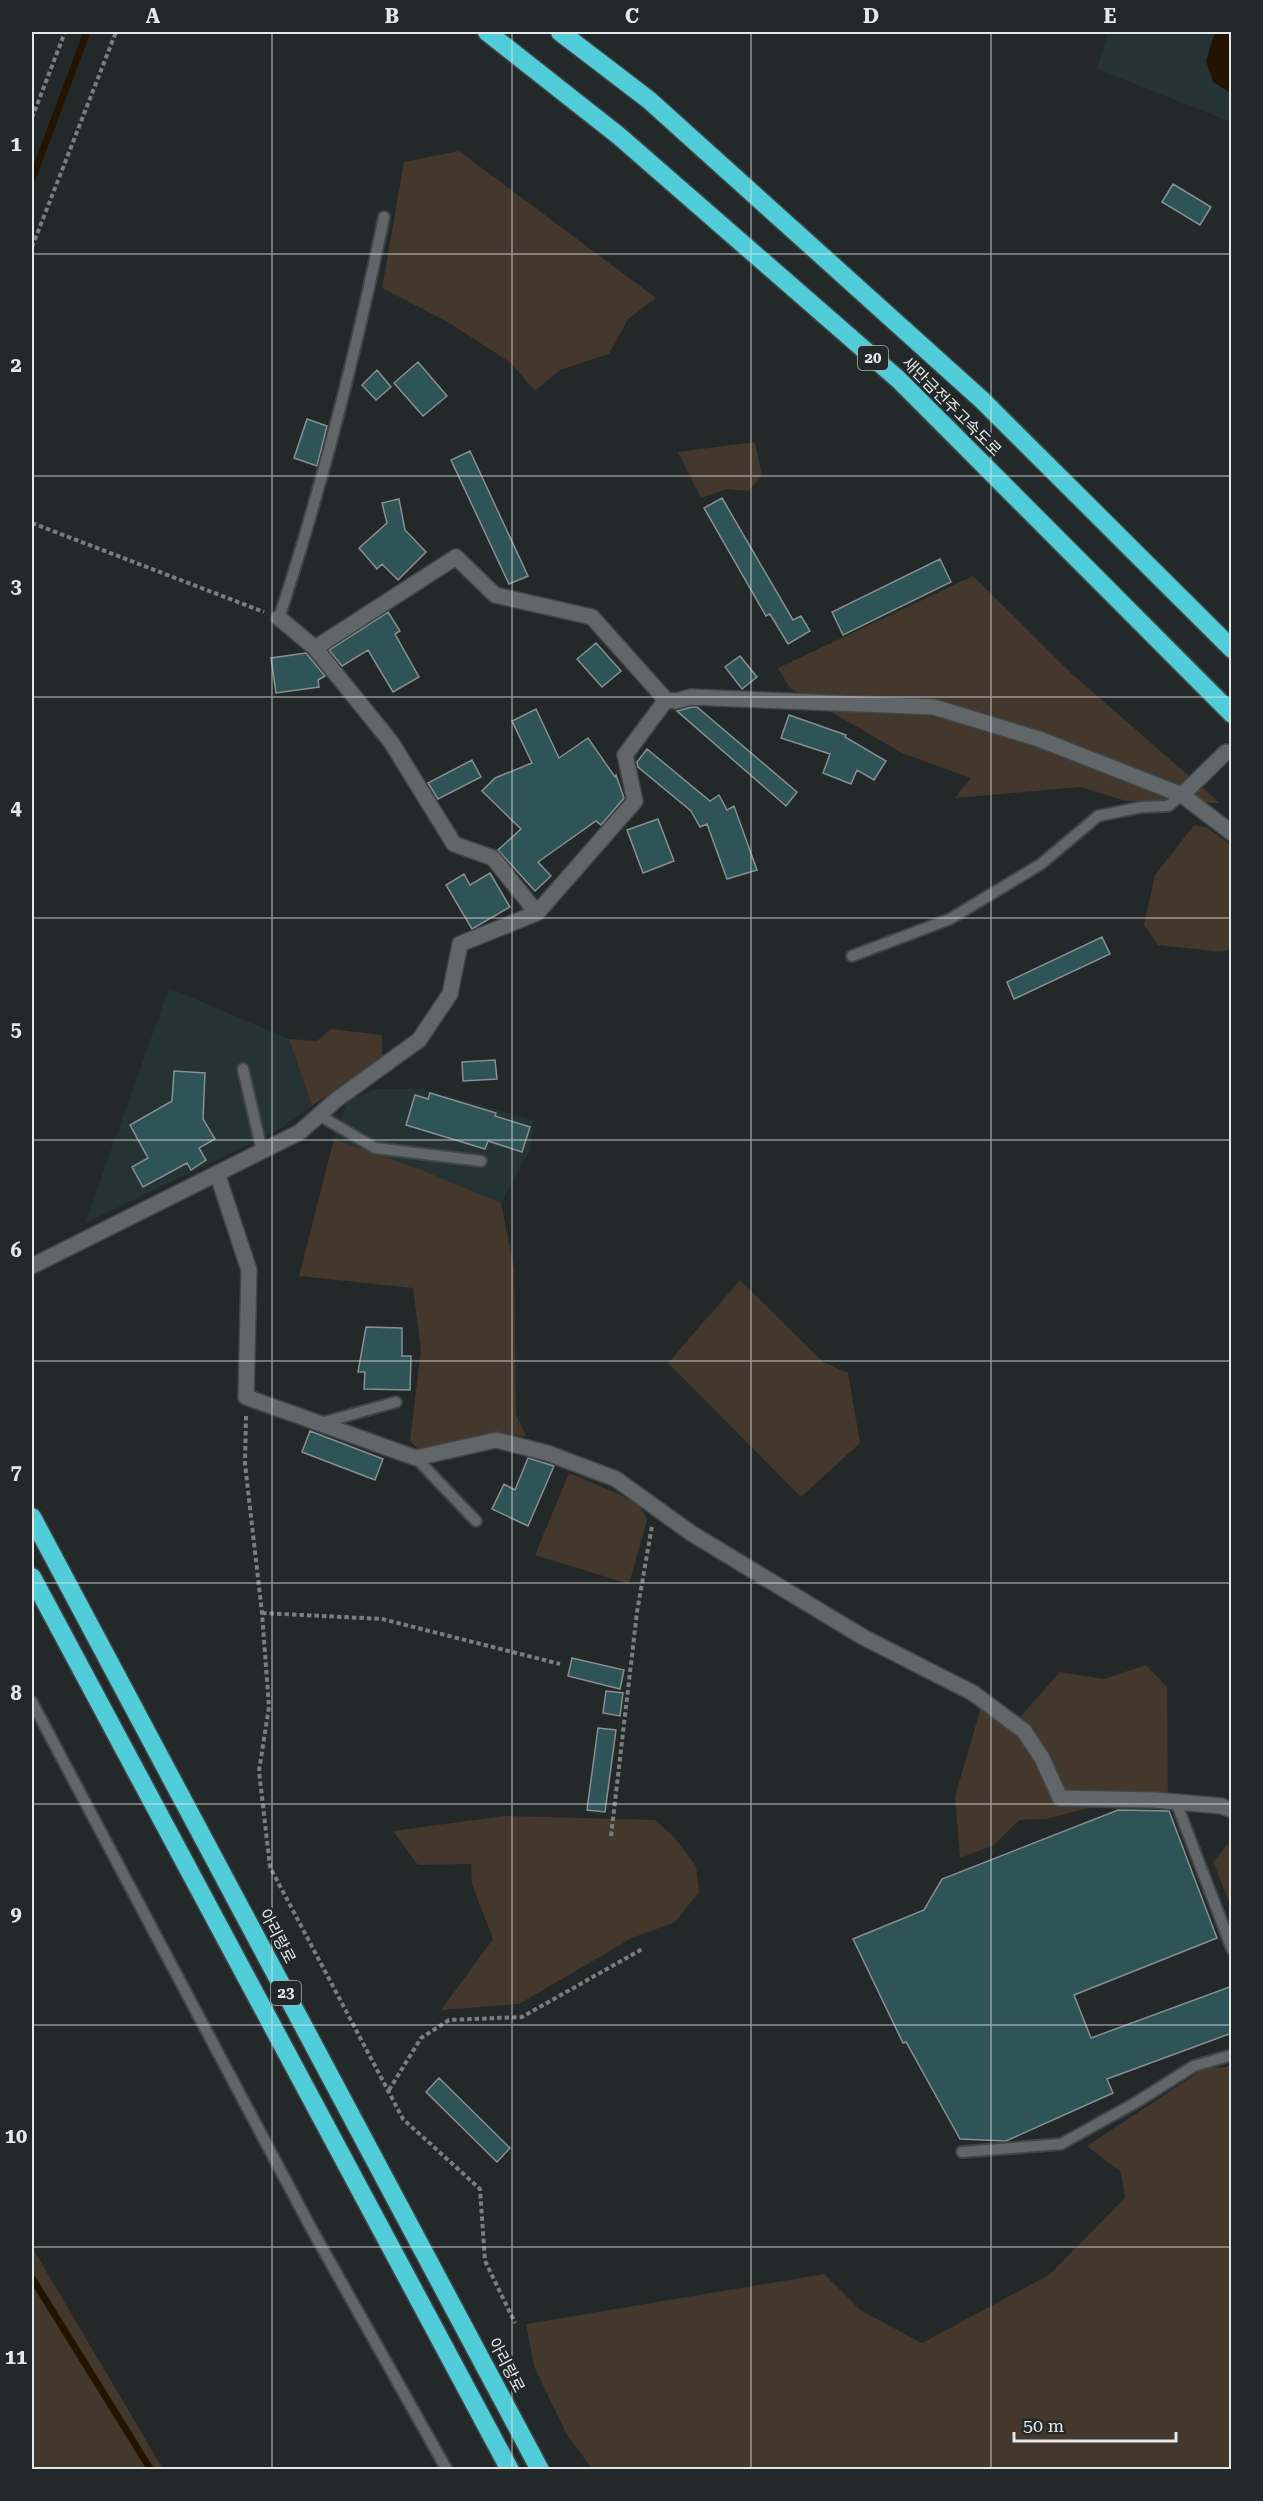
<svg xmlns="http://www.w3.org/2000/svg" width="1263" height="2501" font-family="'Roboto Serif','Noto Sans KR',serif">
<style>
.built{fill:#253335}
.green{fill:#44372b}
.water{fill:#241301}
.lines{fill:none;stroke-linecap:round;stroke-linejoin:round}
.stream{stroke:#241301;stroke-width:7}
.building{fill:#2f5458;stroke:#888f90;stroke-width:1.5}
.lane-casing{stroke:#404546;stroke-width:14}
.street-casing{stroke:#404546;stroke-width:18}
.highway-casing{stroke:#404546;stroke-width:21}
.path{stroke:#797e7f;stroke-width:4;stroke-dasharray:4.5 3;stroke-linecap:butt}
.lane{stroke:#616768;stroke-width:10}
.street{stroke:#616768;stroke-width:15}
.highway{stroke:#51ccd9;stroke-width:18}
.grid{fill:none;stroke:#e4e8e9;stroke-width:1.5;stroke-opacity:0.55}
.labels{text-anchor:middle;stroke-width:5;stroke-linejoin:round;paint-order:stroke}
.shield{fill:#232929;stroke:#aaafaf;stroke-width:1.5}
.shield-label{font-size:15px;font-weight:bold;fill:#e4e8e9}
.street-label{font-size:16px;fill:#e4e8e9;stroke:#232929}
.neatline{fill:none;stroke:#e4e8e9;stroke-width:2}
.grid-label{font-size:20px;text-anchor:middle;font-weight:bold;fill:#e4e8e9}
</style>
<rect width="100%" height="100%" fill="#232929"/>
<path class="built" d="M1108,32H1231V122L1097,69Z
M169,988L289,1039L312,1106L275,1132L85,1223Z
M377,1089H423L533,1120L531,1149L501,1203L422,1170L334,1139L348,1100Z"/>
<path class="green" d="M459,151L656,298L628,319L609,354L560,370L535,391L511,363L448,322L382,288L404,162Z
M755,442L762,476L748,491L727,489L701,498L678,452Z
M973,576L1072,674L1220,803L1126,801L1080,787L955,798L971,778L902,753L790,688L778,668Z
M1194,825L1208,828L1231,845V948L1222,952L1158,945L1144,925L1155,875Z
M331,1029L382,1035V1056L312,1106L289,1039L317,1041Z
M334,1139L422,1170L501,1203L514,1268L516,1415L526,1436L486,1433L419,1450L410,1441L421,1350L413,1288L299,1276Z
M740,1280L823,1362L848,1373L860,1443L801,1497L668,1363Z
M569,1473L639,1503L647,1520L629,1584L535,1555Z
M1146,1665L1167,1687L1168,1809L1089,1808L1046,1819L1019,1820L994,1845L960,1858L955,1797L981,1707L1021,1716L1060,1672L1104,1679Z
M504,1816L655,1820L674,1837L696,1866L699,1892L675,1922L632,1938L519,2004L441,2010L493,1939L472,1884L471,1864L418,1865L393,1831Z
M1231,1840V1906L1213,1862Z
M1231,2064V2469H592L566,2433L534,2366L526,2324L824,2274L860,2310L922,2343L1049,2275L1125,2198L1121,2172L1087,2146L1205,2068L1226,2067Z
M32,2247L163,2469H32Z"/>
<path class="water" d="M1215,32H1231V93L1213,82L1206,61Z"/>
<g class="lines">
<path class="stream" d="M32,179L87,32
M32,2278L151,2470"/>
</g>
<path class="building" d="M1173,184L1211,207L1200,225L1162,202Z
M418,362L447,396L423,416L394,383Z
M377,370L391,387L376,400L362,385Z
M307,419L327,426L317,466L294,458Z
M470,451L528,576L509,584L451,460Z
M722,498L793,620L801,616L810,631L788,644L770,614L766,616L704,508Z
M399,499L405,530L426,552L398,580L382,564L377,569L359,548L387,523L382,503Z
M940,559L951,582L843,635L832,612Z
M388,612L400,631L395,634L419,677L393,692L368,650L342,666L329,650Z
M596,643L621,671L602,687L577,659Z
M306,653L325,676L318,680L319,687L276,693L271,658Z
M740,656L757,677L742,689L725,667Z
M692,707H697L797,792L786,806L677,711Z
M536,709L559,758L588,738L615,777L616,775L624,798L601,825L596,821L538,862L551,876L535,891L498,850L521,829L482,791L495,778L532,763L512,721Z
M789,715L846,735L845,737L886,761L874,780L857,770L851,784L823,773L830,754L781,738Z
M647,749L710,801L719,795L727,810L734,806L757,870L727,879L707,824L700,827L691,811L638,767L637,762Z
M472,760L481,777L438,799L428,783Z
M658,819L674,861L643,873L627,830Z
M490,873L510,907L472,929L446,885L464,874L470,885Z
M1102,937L1110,954L1014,999L1007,982Z
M495,1060L497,1079L463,1081L462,1062Z
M174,1071L205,1073L203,1119L215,1139L199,1148L206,1160L191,1170L187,1163L143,1187L132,1167L148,1158L130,1125L172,1101Z
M430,1093L496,1113L495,1116L530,1127L522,1152L488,1141L485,1149L406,1125L415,1095L428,1099Z
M366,1327L402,1328V1356H411L410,1390L364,1389L365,1372H358Z
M310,1431L383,1459L375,1480L302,1452Z
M528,1458L554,1466L528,1526L492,1509L504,1484L515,1490Z
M572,1658L624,1670L620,1689L568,1676Z
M606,1691L623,1693L620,1716L603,1713Z
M598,1728L616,1730L605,1812L587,1810Z
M1118,1810L1169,1811L1217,1938L1074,1995L1091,2038L1232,1986V2033L1107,2079L1113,2093L1006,2141L960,2139L906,2042L903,2043L853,1939L924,1910L942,1879Z
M439,2078L510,2148L497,2162L426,2092Z"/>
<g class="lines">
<g class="lane-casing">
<path id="lane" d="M279,618C322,487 356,352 384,217
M852,956L950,919L1041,864L1098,816L1142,807L1168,806L1182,795
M243,1069L262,1151
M319,1115L375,1148L481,1161
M321,1423L396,1402
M416,1458L476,1521
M32,1702L311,2228L447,2470
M1176,1802L1232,1949
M962,2152L1061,2144L1135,2103L1194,2066L1232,2055"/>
</g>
<g class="street-casing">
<path id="street" d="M279,618L315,648L391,742L454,844L493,858L537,913
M315,648L456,557L495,595L592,617L666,700
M1182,795L1232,833
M217,1173L249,1270L246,1397L416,1458L496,1440L547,1453L616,1479L691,1533L863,1637L973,1693L1024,1731L1042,1758L1060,1798L1155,1800L1221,1806L1232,1810
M32,1266L300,1132L336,1100L419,1040L450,994L460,944L537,913L635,801L625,755L666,700L676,701L691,697L934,707L1039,739L1182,795L1226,752"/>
</g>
<g class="highway-casing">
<path id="highway" d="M487,32L619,136L899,380L1232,714
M560,32L649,100L982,400L1232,649
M32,1517L540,2470
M32,1577L510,2470"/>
</g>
<path class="path" d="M32,118L65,32
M32,247L116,32
M32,523L264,612
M246,1416L245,1464L262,1613L269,1707L259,1771L270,1867L403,2119L480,2189L485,2261L515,2323
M262,1613L382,1619L560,1664
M611,1836L637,1612L652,1526
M389,2090L421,2038L449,2020L522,2017L644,1948"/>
<use href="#lane" class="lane"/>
<use href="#street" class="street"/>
<use href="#highway" class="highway"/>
</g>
<path class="grid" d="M272,32V2470M512,32V2470M751,32V2470M991,32V2470M32,254H1232M32,476H1232M32,697H1232M32,918H1232M32,1140H1232M32,1361H1232M32,1583H1232M32,1804H1232M32,2025H1232M32,2247H1232"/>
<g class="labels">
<g class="shield">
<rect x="858" y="346" width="30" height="24" rx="4.5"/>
<rect x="271" y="1981" width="30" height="24" rx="4.5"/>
</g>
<g class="shield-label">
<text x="873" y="363">20</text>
<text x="286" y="1998">23</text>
</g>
<g class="street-label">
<text transform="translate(952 406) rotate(45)" y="6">새만금전주고속도로</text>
<text transform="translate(278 1936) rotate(62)" y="6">아리랑로</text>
<text transform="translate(507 2365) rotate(62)" y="6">아리랑로</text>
</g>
</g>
<rect width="1263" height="2501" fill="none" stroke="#232929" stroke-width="66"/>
<path d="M1014 2432v9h162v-9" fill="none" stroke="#e4e8e9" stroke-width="3"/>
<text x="1023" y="2432" font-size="18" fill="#e4e8e9" stroke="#232929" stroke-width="4.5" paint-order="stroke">50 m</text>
<rect x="33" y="33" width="1197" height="2435" class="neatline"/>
<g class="grid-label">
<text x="153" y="23">A</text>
<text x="392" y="23">B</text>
<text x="632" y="23">C</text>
<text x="871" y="23">D</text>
<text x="1110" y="23">E</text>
<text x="16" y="151">1</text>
<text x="16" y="372">2</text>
<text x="16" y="593">3</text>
<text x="16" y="815">4</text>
<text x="16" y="1036">5</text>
<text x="16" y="1257">6</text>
<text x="16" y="1479">7</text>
<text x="16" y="1700">8</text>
<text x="16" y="1921">9</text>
<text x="16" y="2143">10</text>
<text x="16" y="2364">11</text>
</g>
</svg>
